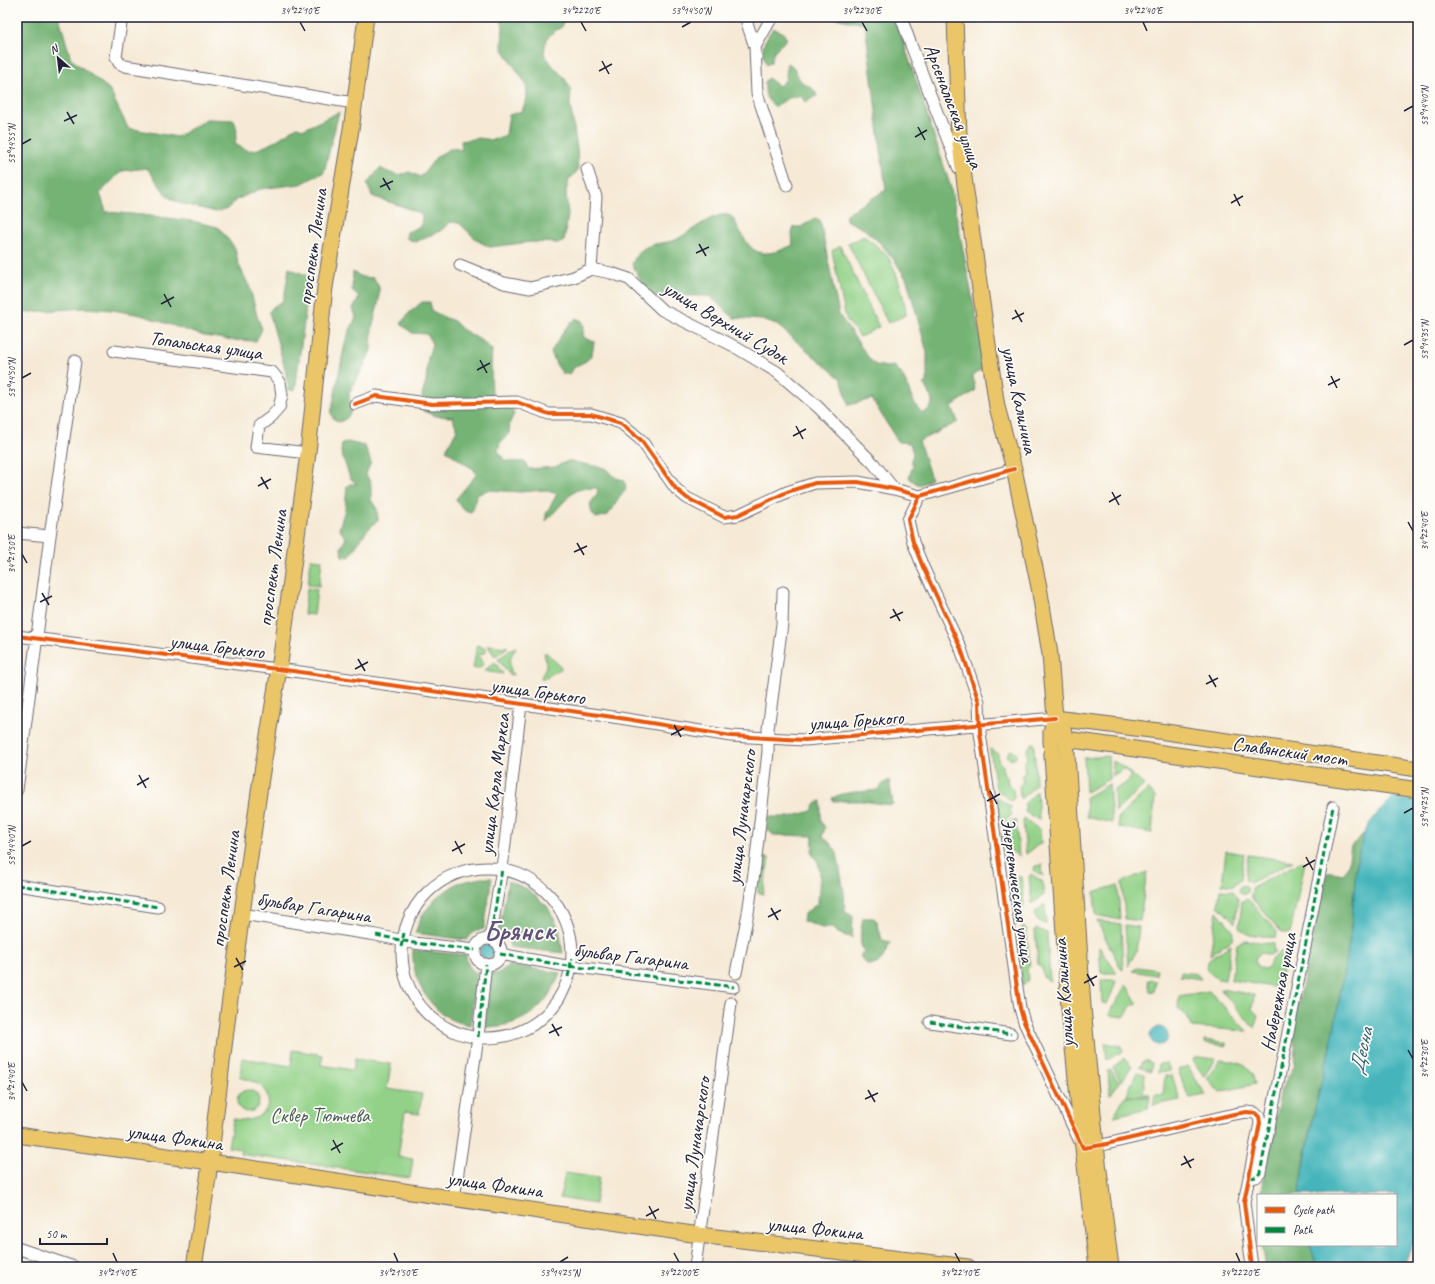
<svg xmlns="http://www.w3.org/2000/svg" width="1435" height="1284" font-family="Caveat,sans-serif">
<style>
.green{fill:#92d187;stroke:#5a7a61}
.forest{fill:#75b374;stroke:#4c6a58}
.water{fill:#45b5bb;stroke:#346c7b}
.pier{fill:#f6ead6}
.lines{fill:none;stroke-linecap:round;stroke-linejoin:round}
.minor-casing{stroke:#6c6871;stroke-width:13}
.major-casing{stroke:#6c6871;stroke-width:17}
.minor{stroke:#fff;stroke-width:11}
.major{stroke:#eac669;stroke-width:15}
.quiet{stroke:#00873e;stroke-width:3;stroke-dasharray:6 3;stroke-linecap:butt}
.cycleway-casing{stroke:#fdfcf7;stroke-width:6}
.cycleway{stroke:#e8590c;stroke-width:4}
.ticks{fill:none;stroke:#22223b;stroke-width:1.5}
.labels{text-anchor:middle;stroke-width:3.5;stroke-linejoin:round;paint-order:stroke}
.street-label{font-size:20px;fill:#22223b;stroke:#fdfcf7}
.park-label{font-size:20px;fill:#495f56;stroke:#fdfcf7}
.water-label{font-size:21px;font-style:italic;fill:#305d6e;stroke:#fdfcf7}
.town-label{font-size:28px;font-weight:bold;fill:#5f527a;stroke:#fdfcf7}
.neatline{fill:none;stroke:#22223b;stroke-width:1.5}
.ticks-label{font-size:10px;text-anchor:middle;fill:#22223b}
</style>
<rect width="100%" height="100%" fill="#fdfcf7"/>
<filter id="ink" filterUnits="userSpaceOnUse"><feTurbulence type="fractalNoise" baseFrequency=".025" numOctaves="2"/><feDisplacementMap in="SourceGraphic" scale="8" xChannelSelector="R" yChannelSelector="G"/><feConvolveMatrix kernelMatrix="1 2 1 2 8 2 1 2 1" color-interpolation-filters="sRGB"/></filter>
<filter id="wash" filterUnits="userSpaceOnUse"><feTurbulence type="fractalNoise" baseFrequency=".012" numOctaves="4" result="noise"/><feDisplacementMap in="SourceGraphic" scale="16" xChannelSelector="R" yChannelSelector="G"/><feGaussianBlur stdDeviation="0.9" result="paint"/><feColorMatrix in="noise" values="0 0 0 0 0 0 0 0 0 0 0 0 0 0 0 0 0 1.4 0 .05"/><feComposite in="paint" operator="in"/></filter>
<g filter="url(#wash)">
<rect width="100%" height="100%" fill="#f6ead6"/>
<path class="green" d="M864,236C873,243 882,249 889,259C896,269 906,302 906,315L888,323L848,243Z
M840,246L879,327L860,337L846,319L832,251Z
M311,559L322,560L319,586L308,585Z
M307,588L317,590L314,615L304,614Z
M477,645L486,649V652L479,655L480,660L484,662L482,666L477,669L473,668Z
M487,645L508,647L495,656Z
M515,647L516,648C509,657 508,665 513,675L509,674L498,659Z
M544,653H547L562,668L543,679L541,678C546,665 548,668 544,653Z
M495,662L503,674L484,671Z
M1032,743H1034L1036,784L1022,799L1020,796L1019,786L1023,782L1022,775L1025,773L1024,764L1027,758V750Z
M990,749L998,754V761L1003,766V773L1007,777L1008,784L1013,789L1014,798L1011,801L996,789Z
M1007.5 755a4.5 4.5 0 1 1 9 0a4.5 4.5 0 1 1-9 0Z
M1108,756L1109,779L1086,792L1084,758Z
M1113,761L1123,767L1144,785L1115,812L1114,790C1123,785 1139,778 1123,769L1112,776Z
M1109,784L1112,823L1087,817L1086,797Z
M1148,789L1155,797L1152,833L1118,827V818Z
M1037,791L1039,820L1025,812L1026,808L1024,804Z
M997,797L1011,807L1010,810L1012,814L1001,827Z
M1024,818L1040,830L1041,843L1026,854L1023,821Z
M1012,820L1016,821L1019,857L1004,845L1002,835Z
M1226,851L1244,854L1241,880L1235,883L1234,886L1222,884Z
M1248,855L1293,861L1250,883L1245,880Z
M763,858H769L763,894L758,892Z
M1300,862H1305L1290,933H1282L1250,896L1252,892V888Z
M1042,865L1043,876L1034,871L1035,866Z
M1147,872L1140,921L1125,919L1122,882Z
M1031,874L1043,882L1044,895L1032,904L1029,877Z
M1018,876L1021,877L1024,906L1011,898L1010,888Z
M1118,885L1120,920L1096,915L1094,892Z
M1238.5 890a4.5 4.5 0 1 1 9 0a4.5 4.5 0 1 1-9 0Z
M1220,890L1233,891L1238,899L1235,923L1218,906Z
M1248,899L1277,932L1276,938L1247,934L1239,928L1242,901Z
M1045,904L1046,925L1036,919L1035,912Z
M1012,907L1022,913L1021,917L1023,920L1015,926Z
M1217,911L1233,930L1232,940L1210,955Z
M1097,921L1121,924L1123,970L1121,969Z
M1125,925L1139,927L1136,952L1128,966Z
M1023,927L1026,928L1030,966L1027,969L1028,981L1023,986L1017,938Z
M1036,928L1047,933L1050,981L1043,977L1042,968L1038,965L1035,930Z
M1245,940L1274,944L1273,950L1276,951L1270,955C1266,954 1262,952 1258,955C1248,964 1268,978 1271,960L1281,952L1286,953L1279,985L1273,987L1231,980L1237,944Z
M1231,945L1225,980L1217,979L1206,969L1209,959Z
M1099,947L1117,973H1101Z
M1137,967L1157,970L1156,975L1133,971Z
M1181,972L1197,974L1201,979L1180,976Z
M1101,980H1116L1115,985L1107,1004L1102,1003Z
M1148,980L1156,981L1154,992L1150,991Z
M1126,984L1137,1003L1131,1006L1124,1017L1109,1015Z
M1221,989L1254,995L1252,1009L1258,1015L1254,1028L1221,990Z
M1209,991L1247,1031L1192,1027L1186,1016L1178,1008L1179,996Z
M1204,1040L1226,1043V1046L1204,1043Z
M1105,1043L1121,1046L1123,1051L1107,1060Z
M293,1050L323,1055L321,1065L353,1070L355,1059L391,1064L387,1089L422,1094L419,1114L405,1112L398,1157L413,1159L410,1178L240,1154L241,1149L228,1147L233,1119C241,1120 248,1121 255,1118C272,1112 272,1093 258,1084C253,1081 245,1079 240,1077L242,1058L291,1066Z
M1198,1057L1216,1059L1204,1076L1193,1061L1194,1058Z
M1125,1058L1132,1066L1121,1082L1113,1067Z
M1144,1060L1152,1063L1151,1071L1140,1067Z
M1220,1060C1239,1062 1251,1063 1255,1084L1219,1092L1207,1078Z
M1167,1063L1170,1071L1158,1073L1159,1064Z
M1187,1066L1206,1095L1189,1098L1178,1070Z
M1111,1070L1119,1083L1110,1095L1108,1071Z
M1137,1072L1145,1074L1143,1094H1150V1096H1126Z
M1172,1075L1180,1100L1153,1105L1155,1095H1163L1165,1076Z
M237 1101a11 11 0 1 1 22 0a11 11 0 1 1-22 0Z
M1124,1097H1150L1148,1108L1114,1116Z
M565,1173L599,1178L595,1204L560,1198Z"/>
<path class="forest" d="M17,17H59L71,59L109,89L128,128L177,137L207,119L234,120L237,130L235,144C239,146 243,149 247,150C261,153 285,134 297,127L304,129L339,112L324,172L301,184L260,189L236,200L227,209L216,212L179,203L167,196L147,168L122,171L100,193L106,212L143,215L192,221L218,227L235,248L238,263L250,288L257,316L262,329L256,341L232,340L204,336L141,315L113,310L84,308L17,313Z
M499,17H563L562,27C547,35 546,37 544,54L553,66L563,76L571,89L570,103L577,148L578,170L569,180L566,191L568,215L564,241L560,243L531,242L490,247L478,241L459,223L451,222L440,231L415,242L406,238L407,232L421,226L422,215C406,206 389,203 372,196L367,184L380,168C392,174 396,177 409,172L421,177L437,156L452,148L462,150L461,141L479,138L492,140L506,135L509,115L522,111L527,98L526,84L502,48L503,25Z
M829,17H895L896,19L951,188L986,367L973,375L975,391L952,406L958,422L919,441L931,479L924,483L919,485L911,480L909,477L913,465L911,460L913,454L910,443L898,442L872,399L849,405L841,379L777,325L762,320L734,318L709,296H649L632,264C635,258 637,253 643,249C653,242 664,244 675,240C688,235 720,205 733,218C750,250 754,263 793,245L792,233L794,227H801L815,218L820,220L839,315L871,361L876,365L887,367L894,366C910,378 907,401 923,413C939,404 930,397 924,384L927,382V352L907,280L895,261L881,244L864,229L846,220V214L886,190L865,24Z
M773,28L783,33L787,39L774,51L771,62L767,65C759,48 764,42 773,28Z
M787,63C798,67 794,73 801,81C808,88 813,85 817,96L805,102L801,96C790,96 784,100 776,107C764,99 765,94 765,81L768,78L779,86L786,79Z
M289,268L310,277L295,390H289L284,365L269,312L274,306L282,302L285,293Z
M353,272L362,277L374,278L379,287V300L372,329L371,350L364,366L352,387L349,394L351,412L347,418L340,422L337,421L333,418L331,413L346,339L356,317L353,308L358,300L359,296L352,290Z
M422,302H430L432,311L446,318L454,321L462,329L485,343L492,350L491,366L492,396L511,407L514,414L510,422L509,433L500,443L498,451L505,461L525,462L528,469L555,467L568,461L605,468L616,478L624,480L626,488L608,515L596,518L592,513L590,504L597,494L598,488C589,488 581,488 573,492L546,521V514L557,494L545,490L521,492L487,490L477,495L473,510L470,512L461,508L456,499L476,475L474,469L465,464L446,450L457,429L452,417L436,416L423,411L422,395L426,382L428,358L432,344L427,334L412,333L401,324L408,314Z
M576,318L582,321L584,325L583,335L586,339L594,341C592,369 580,357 569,374H563L556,364L551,352L565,329Z
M348,442L365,446L371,462L366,474L371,484V500L377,509L378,520L365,533L349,557L342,556L341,548L346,538L339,529L345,509L347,486L350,484H357L350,478L341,452L342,443Z
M889,780L893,804L890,805L862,801H833L832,798C845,791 863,792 877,790L884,783Z
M821,801V821L825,828L822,836L831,844L837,853L844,892L845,912L853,916L852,938L838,933L832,928H822L803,921L804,914L818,903L820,873L818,862L812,854L813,836L773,835L767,828L768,817H790L812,811L815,804Z
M1364,833L1357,860L1350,938L1333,1035L1314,1113L1305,1158L1301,1191L1299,1195H1260L1281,1089L1294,1067L1296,1049L1292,1034L1326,874L1331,872L1344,874L1348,866L1351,846Z
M481,878H492L484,929C477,930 469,933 467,940L415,933L422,915L438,896L458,883Z
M508,881L527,889L547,906L559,928L563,953L510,947L508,940L499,932Z
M863,918H874L877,921L882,940L891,942L882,959L877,964L868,965L862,959L860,955L864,952C858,943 861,928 863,918Z
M413,950L466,955C467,964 470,969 477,973L470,1025C465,1024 457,1022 452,1020C427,1006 411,978 413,950Z
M509,965L560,973C558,980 555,984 552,990C538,1015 514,1027 485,1027L491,974L499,973Z
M1262,1245H1310L1317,1267H1266Z"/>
<path class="water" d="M1418,772V1231L1403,1267H1317L1310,1245H1396V1195H1299L1314,1113L1333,1035L1350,938L1357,860L1364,833L1370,823L1376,815Z
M480 952a7 7 0 1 1 14 0a7 7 0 1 1-14 0Z
M1150 1036a9 9 0 1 1 18 0a9 9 0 1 1-18 0Z"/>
<path class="pier" d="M1418,770V801L1391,797Z"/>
</g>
<g filter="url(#ink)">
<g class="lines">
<g class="minor-casing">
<path id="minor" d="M122,17L116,57L119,63L125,66L354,103
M747,17V23L755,47L757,93L787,185
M901,17L911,45L959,169
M755,47L772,17
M587,169L596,197L591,269
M460,265L504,283L530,288L574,277L591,269L611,273L629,279L662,310L730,344L777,372L818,407L874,464L894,489
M114,351L272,372L280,382L282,395L279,408L271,417L259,426L256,447L308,453
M355,404L376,396L432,404L517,402L549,414H591L621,423L641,440L676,489L687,498L724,517L738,515L787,492L815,483L858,482L894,489L920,496L1014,469
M920,496L908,520L913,542L923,567L961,649L979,702L980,733L1020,1008L1024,1022L1083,1148L1102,1145L1234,1114L1247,1112L1255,1113L1259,1117L1260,1123L1244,1202L1252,1267
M17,533L50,536
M17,636L293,671L620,718L731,736L805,740L1055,718
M17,790L50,536L75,361
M402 953a85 85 0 1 1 170 0a85 85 0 1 1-170 0Z
M17,885L158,907
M242,914L376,935L414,943L475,950
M490,939L502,869L521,704
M475 952a13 13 0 1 1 26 0a13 13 0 1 1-26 0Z
M500,954L561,965L734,987
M736,973L748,913L755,866L768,752V729L782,624L783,592
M930,1022L1011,1034
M1250,1178L1256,1177L1260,1173L1333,807
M454,1199L478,1037L486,964
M17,1248L74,1267
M695,1267L731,1003"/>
</g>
<g class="major-casing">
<path id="major" d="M955,17L959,136L965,185L997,407L1014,469L1039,587L1050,654L1055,718L1051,732V741L1069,1008L1083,1148L1097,1267
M1055,718L1063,729L1066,739L1083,1007L1096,1146L1111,1267
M1055,718L1159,731L1418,769
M1066,739L1418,790
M17,1135L210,1162L699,1235L968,1267
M194,1267L208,1178L229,1006L261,778L281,656L308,453L325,287L352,123L366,17"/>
</g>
<use href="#minor" class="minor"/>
<use href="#major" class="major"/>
<path class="quiet" d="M17,885L158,907
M376,935L414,943L475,950
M490,939L502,869
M401,947L404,933
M500,954L561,965L734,987
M568,977L572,958
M930,1022L1011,1034
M478,1037L486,964
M1250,1178L1256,1177L1260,1173L1333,807"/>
<g class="cycleway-casing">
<path id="cycleway" d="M355,404L376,396L432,404L517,402L549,414H591L621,423L641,440L676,489L687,498L724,517L738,515L787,492L815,483L858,482L894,489L920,496L1014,469
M920,496L908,520L913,542L923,567L961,649L979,702L980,733L1020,1008L1024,1022L1083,1148L1102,1145L1234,1114L1247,1112L1255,1113L1259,1117L1260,1123L1244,1202L1252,1267
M17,636L293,671L620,718L731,736L805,740L1055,718"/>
</g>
<use href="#cycleway" class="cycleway"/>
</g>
</g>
<path class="ticks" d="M300,22L305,31M581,22L586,31M862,22L867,31M1143,22L1147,31M682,27L691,22M602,61L609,74M599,71L612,64M1404,111L1413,106M67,112L74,124M64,121L77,115M918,127L925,140M915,137L927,130M22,144L31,139M383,178L390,190M380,187L393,181M1234,194L1240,206M1231,203L1243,196M699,244L706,256M696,253L709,247M164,294L171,307M161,304L174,297M1015,310L1022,322M1012,319L1024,313M1404,345L1413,340M480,360L487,373M477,370L490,363M1331,376L1337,388M22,378L31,373M1328,385L1340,379M796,426L803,439M793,436L806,429M261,477L268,489M258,486L271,479M1112,492L1119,505M1109,502L1121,495M1408,522L1413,531M577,543L584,555M574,552L587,546M22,554L27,563M42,593L49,605M40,602L52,596M893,609L900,621M890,618L903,612M358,659L365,671M355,669L368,662M1209,675L1216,687M1206,684L1218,678M674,725L681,737M671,735L684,728M139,775L146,788M137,785L149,778M990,791L997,804M987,801L1000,794M1404,813L1413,808M455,841L462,854M22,846L31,841M452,851L465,844M1306,857L1313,870M1303,867L1315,860M771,908L778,920M768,917L781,910M236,958L243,970M234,967L246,961M1087,974L1094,986M1084,983L1097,976M552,1024L559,1036M549,1033L562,1027M1408,1050L1413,1059M22,1082L27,1091M868,1090L875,1102M865,1099L878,1093M333,1140L340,1153M331,1150L343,1143M1184,1156L1191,1168M1181,1165L1194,1159M649,1206L656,1219M646,1216L659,1209M113,1253L117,1262M394,1253L398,1262M674,1253L679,1262M955,1253L960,1262M1236,1253L1240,1262M560,1262L568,1257"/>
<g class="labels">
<g class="street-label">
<text transform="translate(954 106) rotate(69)" y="7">Арсенальская улица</text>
<text transform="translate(312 247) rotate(-82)" y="7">проспект Ленина</text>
<text transform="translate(726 322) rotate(31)" y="7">улица Верхний Судок</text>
<text transform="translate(206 345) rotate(8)" y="7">Топальская улица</text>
<text transform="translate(1020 400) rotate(78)" y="7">улица Калинина</text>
<text transform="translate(272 568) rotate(-82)" y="7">проспект Ленина</text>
<text transform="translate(217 646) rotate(7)" y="7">улица Горького</text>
<text transform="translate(538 691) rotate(8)" y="7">улица Горького</text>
<text transform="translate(856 720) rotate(-4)" y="7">улица Горького</text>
<text transform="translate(1290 751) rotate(8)" y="7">Славянский мост</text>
<text transform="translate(494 784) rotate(-83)" y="7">улица Карла Маркса</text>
<text transform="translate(741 817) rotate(-83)" y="7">улица Луначарского</text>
<text transform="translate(225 889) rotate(-82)" y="7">проспект Ленина</text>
<text transform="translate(1018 890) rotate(82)" y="7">Энергетическая улица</text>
<text transform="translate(314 907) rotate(9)" y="7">бульвар Гагарина</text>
<text transform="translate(631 956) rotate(7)" y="7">бульвар Гагарина</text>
<text transform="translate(1278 992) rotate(-79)" y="7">Набережная улица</text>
<text transform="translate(1063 993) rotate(-94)" y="7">улица Калинина</text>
<text transform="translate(175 1137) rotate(8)" y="7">улица Фокина</text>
<text transform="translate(694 1144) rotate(-82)" y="7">улица Луначарского</text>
<text transform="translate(495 1184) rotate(8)" y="7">улица Фокина</text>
<text transform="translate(815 1228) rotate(6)" y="7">улица Фокина</text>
</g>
<g class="park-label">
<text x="320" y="1122">Сквер Тютчева</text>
</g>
<g class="water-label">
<text transform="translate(1361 1051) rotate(-78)" y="7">Десна</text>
</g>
<g class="town-label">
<text x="519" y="940">Брянск</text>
</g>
</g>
<rect width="1435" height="1284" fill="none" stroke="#fdfcf7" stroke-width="44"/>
<rect x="1257" y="1194" width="140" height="52" fill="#fdfcf7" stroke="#a5a5ac"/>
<rect x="1265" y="1207" width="20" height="6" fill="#e8590c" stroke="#a5a5ac"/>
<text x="1293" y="1214" font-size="12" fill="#22223b">Cycle path</text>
<rect x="1265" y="1227" width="20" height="6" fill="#00873e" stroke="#a5a5ac"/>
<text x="1293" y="1234" font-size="12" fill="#22223b">Path</text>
<g transform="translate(58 58) rotate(332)" stroke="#fdfcf7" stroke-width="3" paint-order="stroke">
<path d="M0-3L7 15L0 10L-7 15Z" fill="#22223b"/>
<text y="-6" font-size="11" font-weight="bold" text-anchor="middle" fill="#22223b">N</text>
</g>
<path d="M40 1238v6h67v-6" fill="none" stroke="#22223b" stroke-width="2"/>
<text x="46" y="1238" font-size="12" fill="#22223b" stroke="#fdfcf7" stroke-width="3" paint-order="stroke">50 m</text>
<rect x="22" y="22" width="1391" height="1240" class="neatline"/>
<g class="ticks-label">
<text x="300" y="14">34°22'10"E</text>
<text x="581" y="14">34°22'20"E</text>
<text x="691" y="14">53°14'50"N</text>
<text x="862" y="14">34°22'30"E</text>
<text x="1143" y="14">34°22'40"E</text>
<text transform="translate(1424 106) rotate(-90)" y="4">53°14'40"N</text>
<text transform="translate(11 144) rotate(-90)" y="4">53°14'55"N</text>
<text transform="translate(1424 340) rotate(-90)" y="4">53°14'35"N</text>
<text transform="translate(11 378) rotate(-90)" y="4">53°14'50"N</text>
<text transform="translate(1424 531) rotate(-90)" y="4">34°22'40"E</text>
<text transform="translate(11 554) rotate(-90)" y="4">34°21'50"E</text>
<text transform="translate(1424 808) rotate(-90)" y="4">53°14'25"N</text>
<text transform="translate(11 846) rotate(-90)" y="4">53°14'40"N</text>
<text transform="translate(1424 1059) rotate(-90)" y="4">34°22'30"E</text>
<text transform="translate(11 1082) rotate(-90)" y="4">34°21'40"E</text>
<text x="117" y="1276">34°21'40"E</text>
<text x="398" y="1276">34°21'50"E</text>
<text x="560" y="1276">53°14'25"N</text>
<text x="679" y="1276">34°22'00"E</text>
<text x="960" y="1276">34°22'10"E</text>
<text x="1240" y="1276">34°22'20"E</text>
</g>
</svg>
